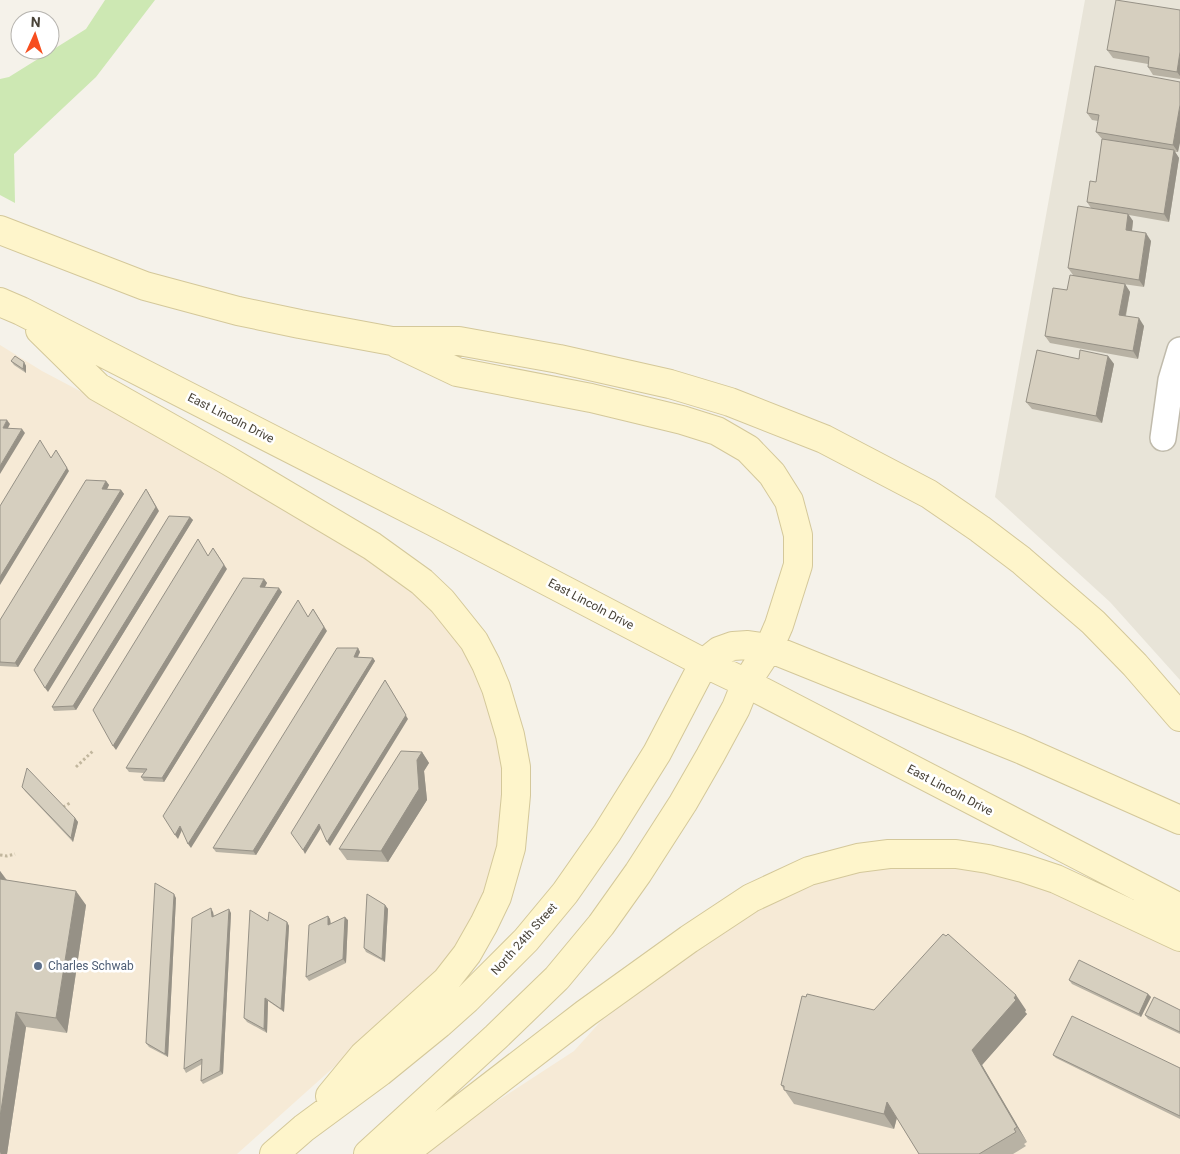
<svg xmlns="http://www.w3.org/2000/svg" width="1180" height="1154" font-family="Roboto,sans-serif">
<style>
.residential{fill:#e8e4d8}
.commercial{fill:#f6ead6}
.green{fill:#cde8b3}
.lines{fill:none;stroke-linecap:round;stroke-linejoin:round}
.street-casing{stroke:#c0bbac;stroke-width:28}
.secondary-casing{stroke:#d4c89a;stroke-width:30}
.path{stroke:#c2b79e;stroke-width:3;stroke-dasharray:2.5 2.5;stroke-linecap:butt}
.street{stroke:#fff;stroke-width:25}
.secondary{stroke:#fef5cb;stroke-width:28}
.wall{fill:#b8b2a4}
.shaded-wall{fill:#969186}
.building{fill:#d6cfbf;stroke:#969186}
.service-dot{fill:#5c6f8a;stroke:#fff;stroke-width:2}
.labels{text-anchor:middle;stroke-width:5;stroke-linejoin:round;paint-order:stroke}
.street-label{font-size:12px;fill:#494338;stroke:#fff}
.service-label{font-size:12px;fill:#4e5e75;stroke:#fff;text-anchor:start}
</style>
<rect width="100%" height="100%" fill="#f5f2ea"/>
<path class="residential" d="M1085,0H1180V680L1110,602L995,497Z"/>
<path class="commercial" d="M0,345L42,371L186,447L417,588L462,641L487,686L504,753L506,815L492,880L466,937L431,980L237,1154H0Z
M917,862L992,868L1071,895L1180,948V1154H416L574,1051L601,1021L743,916L831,877Z"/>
<path class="green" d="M105,0H155L96,77L14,154L15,203L0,195V79L9,77L86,29Z"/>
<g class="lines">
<g class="street-casing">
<path id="street" d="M1163,438L1171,380L1180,350"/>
</g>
<g class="secondary-casing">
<path id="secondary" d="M0,230L145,286L238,311L300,324L392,341H459L559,359L670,384L730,402L824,439L929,494L980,529L1021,560L1093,622L1135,665L1180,717
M0,302L21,311L434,522L704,663L746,683L1180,908
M40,330L98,387L227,460L372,546L422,582L442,601L474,641L486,664L496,688L510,735L516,767V795L511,848L497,897L484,924L467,954L446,981L363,1056L330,1096
M274,1154L304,1128L380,1072L439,1024L467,999L526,940L565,893L607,833L657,753L704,663L719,651L733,646L748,645L769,648L1020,749L1180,820
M368,1154L496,1037L557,978L601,925L638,873L683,803L710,756L736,708L746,683L769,648L779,625L798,565V535L789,501L772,474L748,449L717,431L682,420L591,398L457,372L398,344
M403,1154L586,1013L689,939L751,898L809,871L858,858L889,854H956L988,859L1023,868L1056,879L1180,937"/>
</g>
<path class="path" d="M76,767L94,750
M63,807L70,803
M0,855L7,856L15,854"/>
<use href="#street" class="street"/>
<use href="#secondary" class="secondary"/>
</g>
<path class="wall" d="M1180,10V79L1153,75L1148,67V64L1113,58L1107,50Z
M1180,82L1178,152H1175L1179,158L1169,222L1129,215L1133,221L1132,231L1151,241L1144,287L1123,284H1125L1130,292L1126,316L1144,326L1138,359L1050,343L1045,336L1067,290L1073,275L1068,268L1091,208L1087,202L1096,182L1102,139L1096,132L1098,121L1092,120L1087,113Z
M1108,356L1114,364L1102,423L1032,409L1026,402L1079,359Z
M11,361L24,362L26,366V373L14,365Z
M106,481L109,485L107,489L121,490L124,494L18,667L0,666V620Z
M190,517L193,520L76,710L54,711L52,707Z
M264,579L267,583L264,588L282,592L164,782L144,781L141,777L144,773L129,772L126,768Z
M358,648L360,652L358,657L373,658L375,661L256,855L216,852L213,848Z
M422,752L429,763L424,771L427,800L388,862L347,860L339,849Z
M22,787L75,818L78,822L73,842L25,791Z
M0,871L7,880L86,905L67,1033L26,1027L7,1154H0Z
M176,898L168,1057L149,1047L146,1043Z
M385,905L388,909L385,962L366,952L364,948Z
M213,912L214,916L231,913L223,1074L203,1084L201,1081L202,1064L186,1073L184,1069Z
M328,916L330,919L331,924L348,920L346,963L309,981L306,977Z
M268,921L287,922L289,926L284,1012L268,1001L267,1033L247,1022L244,1018Z
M1069,980L1148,994L1151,997L1141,1017L1072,984Z
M1026,1010L1025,1012L1027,1014L982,1065L1027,1142L1024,1144L1026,1146L1013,1154H919L897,1118L894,1129L794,1104L781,1085Z
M1180,1010V1034L1148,1019L1145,1015Z
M1053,1055L1180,1068V1119L1056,1058Z"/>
<path class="shaded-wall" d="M1180,52V76L1177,72Z
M1180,105V143L1178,152L1173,145Z
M1174,150L1179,158L1169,222L1164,214Z
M1128,214L1133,221L1131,238L1126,230Z
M1146,233L1151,241L1144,287L1139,280Z
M1125,284L1130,292L1124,323L1119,315Z
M1139,318L1144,326L1138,359L1133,351Z
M1108,356L1114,364L1102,423L1096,416Z
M24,362L26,366V373L23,369Z
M7,420L10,424L6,432L3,428Z
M22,429L25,433L0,474V466Z
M56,450L69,471L0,585V577Z
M106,481L109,485L105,493L102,489Z
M121,490L124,494L18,667L15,663Z
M148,492L159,511L48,692L45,688Z
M190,517L193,520L76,710L73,706Z
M213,548L227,569L116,750L113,746Z
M264,579L267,583L263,591L260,587Z
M279,588L282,592L164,782L162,778Z
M313,609L327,631L191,848L188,844Z
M358,648L360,652L356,660L354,657Z
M373,658L375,661L256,855L253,851Z
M385,680L408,719L330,846L327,842Z
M422,752L429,763L424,771L427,800L388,862L381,851L417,760Z
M75,818L78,822L73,842L71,838Z
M319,824L321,828L305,854L303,850Z
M180,826L182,830L178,839L175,835Z
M0,871L10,885L0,881Z
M76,891L86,905L67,1033L56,1018Z
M174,894L176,898L168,1057L165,1054Z
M385,905L388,909L385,962L382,959Z
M211,908L213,912L214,921L212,917Z
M229,909L231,913L223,1074L220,1071Z
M328,916L330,919L331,929L328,925Z
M345,917L348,920L346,963L343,959Z
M287,922L289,926L284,1012L281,1009Z
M1148,994L1151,997L1141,1017L1139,1014Z
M1016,995L1026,1010L1025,1012L1027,1014L982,1065L1027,1142L1017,1127L972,1050Z
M265,998L268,1001L267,1033L264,1029Z
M16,1012L26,1027L7,1154H1L0,1152V1117Z
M887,1102L897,1117L894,1129L884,1114Z"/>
<path class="building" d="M1116,0L1180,10V52L1177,72L1148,67L1149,57L1107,50Z
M1095,66L1180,82V105L1173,145L1096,132L1099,115L1087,113Z
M1102,139L1174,150L1164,214L1087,202L1090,181L1096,182Z
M1078,206L1128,214L1126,230L1146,233L1139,280L1068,268Z
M1070,275L1125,284L1119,315L1139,318L1133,351L1045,336L1053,288L1067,290Z
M1037,350L1079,359L1080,350L1108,356L1096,416L1026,402Z
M15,356L24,362L23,369L11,361Z
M0,420H7L3,428L22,429L0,466Z
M40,440L51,458L56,450L67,468L0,577V506Z
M86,480L106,481L102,489L121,490L15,663L0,662V620Z
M146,489L156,507L45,688L34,670Z
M169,516L190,517L73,706L52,707Z
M198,539L208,556L213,548L224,565L113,746L93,710Z
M243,578L264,579L260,587L279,588L162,778L141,777L147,769L126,768Z
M298,600L308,617L313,609L324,627L188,844L180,826L175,835L163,816Z
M337,648H358L354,657L373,658L253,851L213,848Z
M385,680L406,715L327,842L319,824L303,850L291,833Z
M401,751L422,752L417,760L419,789L381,851L339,849Z
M27,768L75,818L71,838L22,787Z
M0,879L76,891L56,1018L16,1012L0,1117Z
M155,883L174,894L165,1054L146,1043Z
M367,894L385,905L382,959L364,948Z
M211,908L212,917L229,909L220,1071L201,1081L202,1059L184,1069L192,918Z
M250,910L268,921L269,912L287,922L281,1009L265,998L264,1029L244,1018Z
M328,916V925L345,917L343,959L306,977L309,925Z
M943,934L946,936L948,934L1016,995L1014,998L1016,1000L972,1050L1017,1127L1014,1129L1016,1132L979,1154H919L887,1102L884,1114L784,1090V1086L781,1085L802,996L806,997L807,994L874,1010Z
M1079,960L1148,994L1139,1014L1069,980Z
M1154,997L1180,1010V1032L1145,1015Z
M1072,1016L1180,1068V1116L1053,1055Z"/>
<circle class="service-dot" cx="38" cy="966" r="5"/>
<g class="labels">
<g class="street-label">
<text transform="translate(231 418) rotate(27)" y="4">East Lincoln Drive</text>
<text transform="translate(591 604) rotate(28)" y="4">East Lincoln Drive</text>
<text transform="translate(950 790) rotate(28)" y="4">East Lincoln Drive</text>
<text transform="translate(524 939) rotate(-48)" y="4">North 24th Street</text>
</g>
<g class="service-label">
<text x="48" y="970">Charles Schwab</text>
</g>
</g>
<g transform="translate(35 35) rotate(3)"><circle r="24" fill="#ffffff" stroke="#b6b4af"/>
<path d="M0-4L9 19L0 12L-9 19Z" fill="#f74e1f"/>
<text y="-8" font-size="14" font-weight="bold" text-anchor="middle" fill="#494338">N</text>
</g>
</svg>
